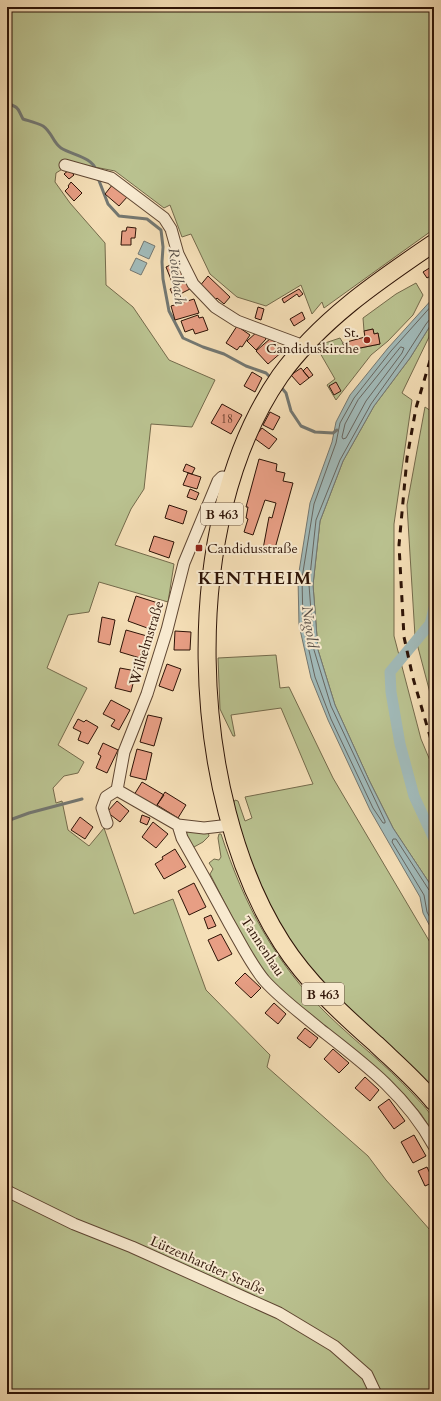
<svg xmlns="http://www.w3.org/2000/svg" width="441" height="1401" font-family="Cardo,serif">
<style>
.green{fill:#bac290;stroke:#746a4b}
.water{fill:#a1bab9;stroke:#737771}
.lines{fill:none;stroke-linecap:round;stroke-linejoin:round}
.shore{stroke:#676660;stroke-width:1}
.stream{stroke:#737771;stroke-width:3}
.canal{stroke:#a1bab9;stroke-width:11}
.building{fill:#e79e84;stroke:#2d1306}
.minor-casing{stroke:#5f4632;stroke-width:13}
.primary-casing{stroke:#2d1306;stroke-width:19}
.minor{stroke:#f8ead0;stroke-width:11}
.primary{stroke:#f5dfb7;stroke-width:17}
.rail{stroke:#2d1306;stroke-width:3;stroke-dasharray:7 7;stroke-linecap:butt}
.poi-dot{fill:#8f2418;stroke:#f8ead0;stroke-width:1.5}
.labels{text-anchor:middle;stroke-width:4;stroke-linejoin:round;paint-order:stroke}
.number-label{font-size:12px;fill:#5c3626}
.shield{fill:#f8ead0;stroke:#6a5443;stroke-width:1}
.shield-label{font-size:13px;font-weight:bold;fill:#2d1306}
.poi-label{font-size:14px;fill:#2d1306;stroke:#f8ead0;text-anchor:end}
.street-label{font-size:14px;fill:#2d1306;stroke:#f8ead0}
.water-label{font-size:15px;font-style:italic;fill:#564d45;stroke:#f8ead0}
.district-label{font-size:18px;font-weight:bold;letter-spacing:1px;fill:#2d1306;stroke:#f8ead0}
</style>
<rect width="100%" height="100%" fill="#f5dfb7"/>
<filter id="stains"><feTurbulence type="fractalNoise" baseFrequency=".005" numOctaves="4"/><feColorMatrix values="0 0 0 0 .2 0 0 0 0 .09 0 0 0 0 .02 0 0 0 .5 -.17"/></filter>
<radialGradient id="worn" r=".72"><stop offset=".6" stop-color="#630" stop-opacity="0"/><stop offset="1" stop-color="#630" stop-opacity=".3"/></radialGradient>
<path class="green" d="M7,7H434V229L324,308L322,302L312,314L301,285L266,306L237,297L210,274L191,234L182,237L170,205L164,208L115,171L69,162L64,168L56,173L55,182L70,203L105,243L106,285L133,307L169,360L215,380L192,427L151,424L144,489L131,509L115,545L174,564L168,602L99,582L89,612L68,615L47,668L87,688L58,745L84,762L78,773L64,776L53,788L56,803L62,801L68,830L89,846L104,828L134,914L173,899L206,990L270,1055L267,1067L368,1156L386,1180L430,1230L434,1231V1394H7Z
M416,283L423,295L413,315L388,341L371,355L336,400L327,385L335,379L316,346L340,338L343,343L346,351L380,344L378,333L374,334L373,329L364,331L363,318L396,294Z
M430,326L429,337L402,393L412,400L394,524V636L421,739L434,770V890L393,828L369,780L335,705L318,650L313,585L320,521L343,461L374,406L410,358Z
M425,407L434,413V708L415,636L407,505Z
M276,655L280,688L289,687L333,778L434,949V1092L306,967L267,906L231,808L235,800L238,801L245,821L252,818L245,797L313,784L281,708L231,715L235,736H233L220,709L218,658Z
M189,830L208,832L209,836L203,842L194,847L191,846L185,834Z
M219,834H221C244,904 274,962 328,1015C355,1041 386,1065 412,1093C419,1101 428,1109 433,1119C435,1123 434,1129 434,1134L421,1114L404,1094L376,1068L284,993L264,973L251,954L210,874L213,869L209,863L214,859L219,860L221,857L218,838Z"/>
<path class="water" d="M144,241L155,246L149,259L138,254Z
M136,258L147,263L141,275L130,270Z
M434,297V321L430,326L410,358L374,406L343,461L320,521L313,585L318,650L335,705L369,780L393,828L434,890V934L423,913L420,897L370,810L328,720L311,678L299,625L298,578L310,503L332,442L336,422L350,395L388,348Z"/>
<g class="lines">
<path class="shore" d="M434,303L391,351L354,398L340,423L336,443L314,504L302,578L303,624L315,677L331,719L373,808L383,823H385V821L331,706L314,650L309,585L316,520L340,460L371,404L406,355L426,324L430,319H434
M401,347L404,348L402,353L366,401L346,438L343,439L342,437L345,424L358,400Z
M434,892L429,890L396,839H393L392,842L424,895L427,912L434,925"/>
<path class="stream" d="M7,103C20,108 17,108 23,119C29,121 37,123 43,126C52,132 53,143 61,148C72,155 92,157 96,170
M98,178L108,204L119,216L147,219L161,230L163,247L162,262L163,279L169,311L183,338L203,347L224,354L246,366L266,373L273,380
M280,386L286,393L291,411L301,426L315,432L333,433L337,430
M7,821L29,813L82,799"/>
<path class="canal" d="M434,608L430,624L390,672L391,692L400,744L414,796L434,839"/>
</g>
<path class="building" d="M69,170L74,175L69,179L64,174Z
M71,182L82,193L74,201L65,191L69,187L68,186Z
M113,184L128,196L119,206L105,194Z
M127,227L136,228L135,238H131V245H121L122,231H126Z
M177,262L190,289L174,297L170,289L174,287L166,267Z
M431,267L434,274L427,278L423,272Z
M208,276L230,297L224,304L217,298L214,301L199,287Z
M299,289L303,294L299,297L297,294L284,303L282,299Z
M194,299L199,313L175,320L171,306Z
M258,307L264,309L261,320L255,318Z
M302,312L305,319L294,326L290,319Z
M198,315L199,318L203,317L208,330L195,334L193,329L185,332L181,321Z
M237,326L250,335L242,347L240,346L237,350L226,343Z
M373,329L374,334L378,333L380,344L345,351L343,343L365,337L364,331Z
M258,331L266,339L256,350L247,341Z
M271,338L283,351L268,364L256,351Z
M307,367L313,375L309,378L303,371Z
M301,368L309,378L300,385L291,375Z
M252,372L262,378L255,392L244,386Z
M336,382L341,391L334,395L329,386Z
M222,404L242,415L231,434L211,423Z
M270,412L280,417L273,430L263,425Z
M262,428L277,439L269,449L254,438Z
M259,459L277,464L276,471L285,473L283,481L293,483L274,552L263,549L269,517L272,518L276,503L265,500L253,535L244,532L248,519L246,518L248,507H246Z
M186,464L195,468L192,474L183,471Z
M188,473L201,477L197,489L183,485Z
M190,489L199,493L196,500L187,497Z
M169,505L187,511L183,524L165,518Z
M154,536L174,542L169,558L149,551Z
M136,596L158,603L150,629L128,621Z
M102,617L115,620L110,645L98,642Z
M126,630L147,636L140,658L120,652Z
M175,631L191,632L190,650H174Z
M167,664L181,669L173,691L159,686Z
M120,668L136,671L131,692L115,688Z
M111,700L130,710L119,730L111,726L115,720L103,714Z
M148,715L162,718L154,746L140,742Z
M78,719L84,722L86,720L98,727L88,744L78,740L81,732L73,728Z
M103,743L118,750L107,773L96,768L101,756L98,754Z
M137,749L152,753L146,780L130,776Z
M142,782L164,795L155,808L134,795Z
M165,792L186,805L178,818L157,805Z
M117,801L129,811L120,822L107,812Z
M142,815L150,818L147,825L140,822Z
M80,817L93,827L85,839L71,830Z
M153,822L168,834L156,848L142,837Z
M175,849L186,867L164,879L155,864L163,859L162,857Z
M194,883L206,907L189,915L178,891Z
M211,915L216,926L208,929L204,918Z
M221,934L232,954L218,961L208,940Z
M245,973L261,988L251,998L235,983Z
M274,1003L286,1014L278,1024L265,1013Z
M305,1028L318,1038L310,1048L297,1038Z
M333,1049L349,1063L339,1073L324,1059Z
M365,1077L379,1090L370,1101L355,1088Z
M389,1099L405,1121L394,1129L378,1107Z
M414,1135L426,1156L413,1163L401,1142Z
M427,1167L434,1182L425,1186L418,1171Z"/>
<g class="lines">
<g class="minor-casing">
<path id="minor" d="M65,165L111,178L164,218L171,229L178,254L193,284L215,307L237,321L304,346
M117,790L178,825L204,828L230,825
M107,823L102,808L106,797L117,790L124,752L147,694L167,630L184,563L218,481L222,477L232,478
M178,825L182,838C198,866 214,895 229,923C240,942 250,963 264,980C281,999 302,1014 321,1030C366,1065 406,1095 434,1146
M7,1191L74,1224L132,1247L279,1313L334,1346L367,1375L376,1394"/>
</g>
<g class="primary-casing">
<path id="primary" d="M434,243C378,281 320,320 280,376C178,523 187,795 282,943C307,982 342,1014 376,1044C396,1063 417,1081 434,1102"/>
</g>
<use href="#minor" class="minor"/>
<use href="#primary" class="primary"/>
<path class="rail" d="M434,347L416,408L407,458L399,545L404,637L413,678L434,750"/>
</g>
<g class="poi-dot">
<circle cx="367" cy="340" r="4"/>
<rect x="195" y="544" width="8" height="8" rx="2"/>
</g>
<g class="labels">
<g class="number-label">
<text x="227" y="423">18</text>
</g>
<g class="shield">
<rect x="201" y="503" width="42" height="22" rx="3"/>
<rect x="302" y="983" width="42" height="22" rx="3"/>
</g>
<g class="shield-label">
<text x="222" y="519">B 463</text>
<text x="323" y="999">B 463</text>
</g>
<g class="poi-label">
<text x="359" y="337">St.<tspan x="359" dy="16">Candiduskirche</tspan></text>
<text x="207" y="553" text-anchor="start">Candidusstraße</text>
</g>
<g class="street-label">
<text transform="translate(146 643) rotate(-73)" y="5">Wilhelmstraße</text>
<text transform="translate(263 946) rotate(57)" y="5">Tannenhau</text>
<text transform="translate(208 1265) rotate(24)" y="5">Lützenhardter Straße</text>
</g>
<g class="water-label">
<text transform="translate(177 276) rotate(83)" y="5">Rötelbach</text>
<text transform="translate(310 627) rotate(82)" y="5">Nagold</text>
</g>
<g class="district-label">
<text x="255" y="584">KENTHEIM</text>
</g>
</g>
<rect width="441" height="1401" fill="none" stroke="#f5dfb7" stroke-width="24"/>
<rect x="8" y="8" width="425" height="1385" fill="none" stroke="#2d1306" stroke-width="2"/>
<rect x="12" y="12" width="417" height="1377" fill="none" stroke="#2d1306"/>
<rect width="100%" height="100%" filter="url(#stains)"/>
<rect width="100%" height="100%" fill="url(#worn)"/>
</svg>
